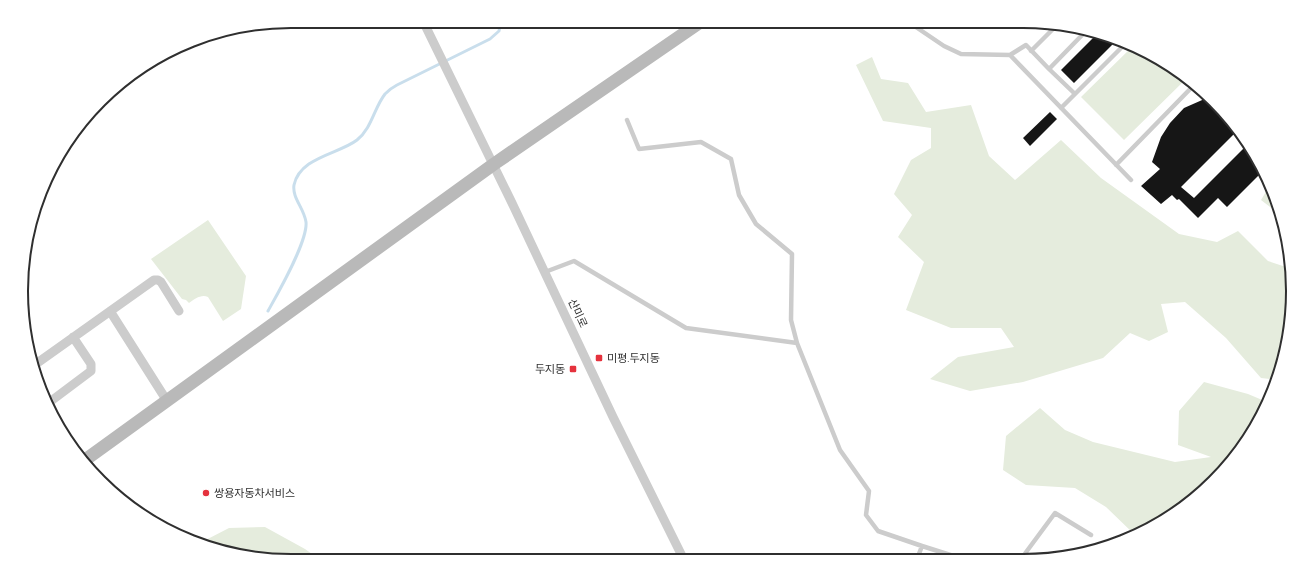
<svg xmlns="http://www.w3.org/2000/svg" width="1314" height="582" font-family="Quicksand,'Noto Sans KR',sans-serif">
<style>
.green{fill:#e5ecdd}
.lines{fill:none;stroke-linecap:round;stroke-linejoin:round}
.stream{stroke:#c9deec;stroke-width:3}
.building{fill:#161616}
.lane{stroke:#ccc;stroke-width:4.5}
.street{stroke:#ccc;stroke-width:9}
.secondary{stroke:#b9b9b9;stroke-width:13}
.poi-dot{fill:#e5323d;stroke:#fff;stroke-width:1.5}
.labels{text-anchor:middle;stroke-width:4;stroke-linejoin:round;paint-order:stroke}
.street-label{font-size:11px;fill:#2f2f2f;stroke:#fff}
.poi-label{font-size:11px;fill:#2f2f2f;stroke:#fff;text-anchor:start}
.rim{fill:none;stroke:#2f2f2f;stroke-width:2}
</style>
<rect width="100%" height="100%" fill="#fff"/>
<path class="green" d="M1133,46L1158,57L1187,78L1124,140L1081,97Z
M872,57L881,79L908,83L926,112L971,105L989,156L1015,180L1061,140L1101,178L1179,234L1217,242L1238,231L1268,261L1292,269L1291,326L1278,380L1261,378L1226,338L1185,302L1161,304L1168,332L1149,341L1130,333L1103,358L1023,382L970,391L930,379L958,357L1014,347L1001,328H951L906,310L924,262L898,237L912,215L894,194L911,160L931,148V128L883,121L856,65Z
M1270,185L1282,216L1261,200Z
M208,220L246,276L241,309L223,321L208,297C201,294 195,299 189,303L186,300L182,299L151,259Z
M1204,382L1248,394L1267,402L1247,441L1188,505L1135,535L1106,507L1075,488L1026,485L1003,470L1006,436L1040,408L1065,430L1093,442L1175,462L1211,457L1178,445L1179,411Z
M265,527L305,549L322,561H291L204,547L198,544L229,528Z"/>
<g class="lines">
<path class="stream" d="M268,311C278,293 308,241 306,222C304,208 292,198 294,185C300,157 339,154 357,140C372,128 374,108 385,94C389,90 393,87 397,85L490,39L499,31L501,21"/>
</g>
<path class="building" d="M1098,33L1118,39L1074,83L1061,70Z
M1209,97L1239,129L1181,187L1194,198L1248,144L1256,157L1251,161L1262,172L1227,207L1218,198L1198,218L1179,199L1177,200L1172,195L1161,204L1141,186L1160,169L1152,162L1161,137L1170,123L1184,108Z
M1050,112L1057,119L1030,146L1023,138Z"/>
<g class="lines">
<path class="lane" d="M907,21L944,46L961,54L1010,55L1131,180
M1031,51L1056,26
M1010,55L1026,45L1049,69L1086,31
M1049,69L1074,93
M1061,108L1126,43
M627,120L639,149L701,142L731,159L739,195L756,224L792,254L791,320L797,343
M1116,165L1195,84
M545,272L574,261L686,328L797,343L840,450L869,491L866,515L878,531L922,546
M917,559L922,546L963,559
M1021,559L1055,513L1091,535"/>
<path class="street" d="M423,21L512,203L613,417L684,560
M110,311L167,401
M33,366L154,280H158L161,282L179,311
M47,404L91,371V364L73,337"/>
<path class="secondary" d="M85,460L494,164L702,21"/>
</g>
<g class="poi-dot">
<rect x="595" y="354" width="8" height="8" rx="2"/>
<rect x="569" y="365" width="8" height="8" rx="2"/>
<circle cx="206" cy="493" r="4"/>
</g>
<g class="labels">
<g class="street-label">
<text transform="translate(578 313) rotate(65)" y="4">산미로</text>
</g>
<g class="poi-label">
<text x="607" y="362">미평.두지동</text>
<text x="565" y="373" text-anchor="end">두지동</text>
<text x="214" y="497">쌍용자동차서비스</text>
</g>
</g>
<path d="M0 0H1314V582H0ZM291 28H1023A263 263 0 0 1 1286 291V291A263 263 0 0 1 1023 554H291A263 263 0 0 1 28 291V291A263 263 0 0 1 291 28Z" fill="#fff" fill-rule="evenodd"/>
<path class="rim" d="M291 28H1023A263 263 0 0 1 1286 291V291A263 263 0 0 1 1023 554H291A263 263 0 0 1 28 291V291A263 263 0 0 1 291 28Z"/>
</svg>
